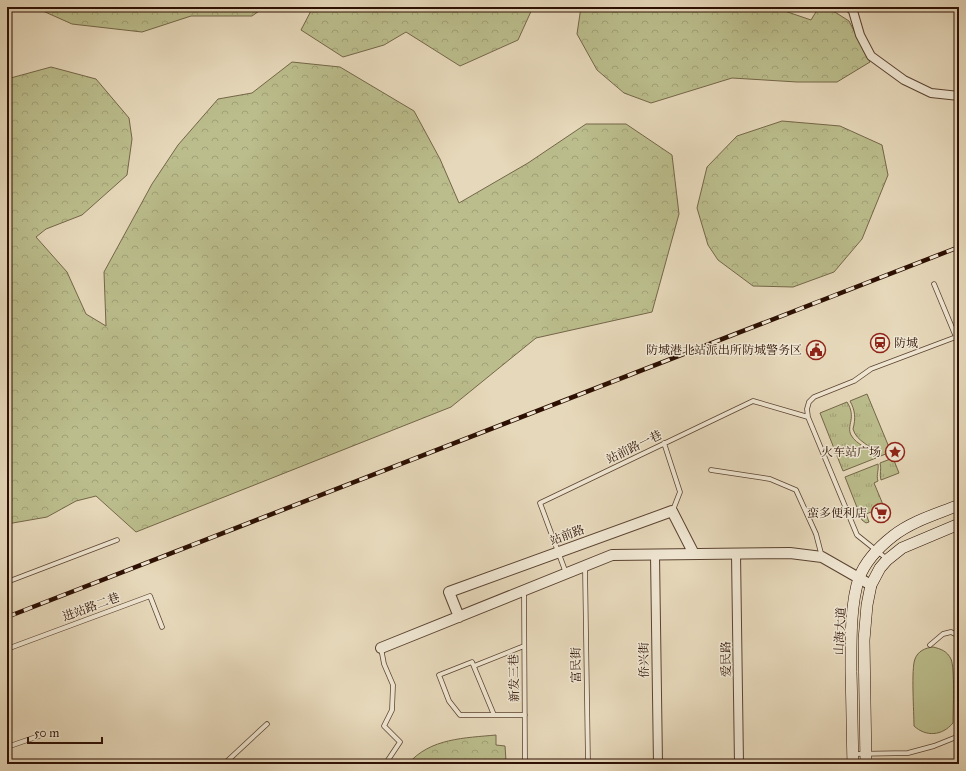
<svg xmlns="http://www.w3.org/2000/svg" width="966" height="771" font-family="'IM FELL Great Primer','Noto Serif SC',serif">
<style>
.grass{fill:url(#grass-tufts);stroke:#746648}
.forest{fill:url(#forest-crowns);stroke:#746648}
.garden{fill:#bbbd8c;stroke:#746648}
.lines{fill:none;stroke-linecap:round;stroke-linejoin:round}
.service-casing{stroke:#5b4231;stroke-width:5.5}
.minor-casing{stroke:#5b4231;stroke-width:10}
.tertiary-casing{stroke:#5b4231;stroke-width:12}
.secondary-casing{stroke:#2d1003;stroke-width:12}
.service{stroke:#efe6d2;stroke-width:4}
.minor{stroke:#efe6d2;stroke-width:8}
.tertiary{stroke:#efe6d2;stroke-width:10}
.secondary{stroke:#efe6d2;stroke-width:11}
.rail-casing{stroke:#2d1003;stroke-width:4.5}
.rail{stroke:#efe6d2;stroke-width:3;stroke-dasharray:9;stroke-linecap:butt}
.labels{text-anchor:middle;stroke-width:3;stroke-linejoin:round;paint-order:stroke}
.poi-label{font-size:12px;fill:#2d1003;stroke:#efe6d2;text-anchor:end}
.street-label{font-size:12px;fill:#2d1003;stroke:#efe6d2}
</style>
<defs>
<pattern id="grass-tufts" width="24" height="20" patternUnits="userSpaceOnUse"><rect width="24" height="20" fill="#bbbd8c"/><path d="M3 7l-1-3M5 7V3M7 7l1-3M15 17l-1-3M17 17v-4M19 17l1-3" fill="none" stroke="#a1a177"/></pattern>
<pattern id="forest-crowns" width="20" height="18" patternUnits="userSpaceOnUse"><rect width="20" height="18" fill="#bbbd8c"/><path d="M2 6a3 3 0 1 1 6 0M12 15a3 3 0 1 1 6 0" fill="none" stroke="#a1a177"/></pattern>
</defs>
<rect width="100%" height="100%" fill="#e6d8ba"/>
<filter id="stains"><feTurbulence type="fractalNoise" baseFrequency=".005" numOctaves="4"/><feColorMatrix values="0 0 0 0 .2 0 0 0 0 .09 0 0 0 0 .02 0 0 0 .5 -.17"/></filter>
<radialGradient id="worn" r=".72"><stop offset=".6" stop-color="#630" stop-opacity="0"/><stop offset="1" stop-color="#630" stop-opacity=".3"/></radialGradient>
<path class="grass" d="M867,394L891,452L878,457C872,444 857,443 853,429C856,418 855,410 850,401Z
M847,402C857,418 846,425 851,435C857,446 870,447 876,458L843,471L820,413Z
M893,458L899,473L881,480C879,474 882,469 880,463Z
M878,464C879,470 876,475 878,481L874,483L884,507L866,514L869,522L866,523L862,520L845,477Z"/>
<path class="forest" d="M34,7H265L252,16H191L142,32L72,24Z
M313,7H533L518,40L460,66L406,32L384,45L343,57L301,30Z
M581,7H773L811,20L819,7H827L849,21L870,62L837,82H797L732,78L651,103L624,93L597,70L577,34Z
M292,62L340,67L414,111L440,159L459,203L528,163L586,124H626L672,155L679,214L652,312L536,338L451,407L136,532L96,496L76,501L47,517L7,524V79L51,67L96,79L129,118L132,139L127,175L82,215L46,229L36,237L67,272L86,314L106,326L104,272L152,184L178,145L218,99L252,93Z
M782,121L840,126L882,145L888,175L862,239L834,272L793,287L753,286L718,260L708,245L697,208L707,167L737,136Z
M496,735V745L505,746L506,761L521,762V764H408C430,738 465,738 496,735Z"/>
<path class="garden" d="M933,647C941,649 947,651 951,659C955,668 953,710 953,723C942,736 926,737 914,726C914,713 911,668 915,659C918,651 925,648 933,647Z"/>
<g class="lines">
<g class="service-casing">
<path id="service" d="M664,443L680,492L673,510
M711,470L770,479L796,490L816,534L822,557
M887,559L857,535L808,417L807,409L809,402L814,397L854,381L871,369L956,337L934,284
M585,567L588,764
M566,573L540,503L753,401L808,417
M7,582L117,540
M524,591L525,764
M930,645L943,634L951,632L957,635L959,638
M381,648L384,664L393,685L392,710L384,726L400,742L386,763
M7,649L150,596L162,627
M474,666L524,646
M494,715L472,662L439,675L449,701L460,715H525
M7,747L39,736
M853,754L908,753L934,746L959,736
M224,764L267,724"/>
</g>
<g class="minor-casing">
<path id="minor" d="M849,7L853,11L860,35L871,56L904,80L931,93L959,96
M736,554L739,764
M655,555L658,764"/>
</g>
<g class="tertiary-casing">
<path id="tertiary" d="M459,617L449,592L672,511L694,554
M381,648L612,555L790,553L822,557L871,585"/>
</g>
<g class="secondary-casing">
<path id="secondary" d="M853,764C852,733 852,703 851,672C851,644 850,605 859,578C865,562 879,547 893,536C912,521 937,514 959,505
M866,764L864,640L867,605L871,585L880,568L887,560L902,548L959,524"/>
</g>
<use href="#service" class="service"/>
<use href="#minor" class="minor"/>
<use href="#tertiary" class="tertiary"/>
<use href="#secondary" class="secondary"/>
<g class="rail-casing">
<path id="rail" d="M7,617L959,247"/>
</g>
<use href="#rail" class="rail"/>
</g>
<defs>
<g id="station-ring" transform="scale(1)"><circle r="9.5" fill="#efe6d2" stroke="#8f2418" stroke-width="1.5"/><path d="M-3-6H3Q5-6 5-4V2Q5 4 3 4L4.5 6H3L1.5 4h-3L-3 6H-4.5L-3 4Q-5 4-5 2V-4Q-5-6-3-6ZM-3.5-4v3h7v-3ZM-3.5 1v1.5H-2V1ZM2 1v1.5H3.5V1Z" fill="#8f2418"/></g>
<g id="civic-ring" transform="scale(1)"><circle r="9.5" fill="#efe6d2" stroke="#8f2418" stroke-width="1.5"/><path d="M-.6-6.5H3V-4.5H.6V-3L4-1V1h2V6H-6V1h2V-1L-.6-3ZM-1.2 2.5V6h2.4V2.5Z" fill="#8f2418"/></g>
<g id="sight-ring" transform="scale(1)"><circle r="9.5" fill="#efe6d2" stroke="#8f2418" stroke-width="1.5"/><path d="M0-6L1.8-2.2L6-1.7L2.9 1.2L3.7 5.4L0 3.3L-3.7 5.4L-2.9 1.2L-6-1.7L-1.8-2.2Z" fill="#8f2418"/></g>
<g id="supermarket-ring" transform="scale(1)"><circle r="9.5" fill="#efe6d2" stroke="#8f2418" stroke-width="1.5"/><path d="M-6-5.5h2.5l.6 2H6L4.5 2H-2.5L-4.4-4H-6ZM-1.5 3.2a1.3 1.3 0 1 0 .1 0ZM3 3.2a1.3 1.3 0 1 0 .1 0Z" fill="#8f2418"/></g>
</defs>
<g fill-rule="evenodd">
<use href="#station-ring" x="880" y="343"/>
<use href="#civic-ring" x="816" y="350"/>
<use href="#sight-ring" x="895" y="452"/>
<use href="#supermarket-ring" x="881" y="513"/>
</g>
<g class="labels">
<g class="poi-label">
<text x="894" y="347" text-anchor="start">防城</text>
<text x="802" y="354">防城港北站派出所防城警务区</text>
<text x="881" y="456">火车站广场</text>
<text x="867" y="517">蛮多便利店</text>
</g>
<g class="street-label">
<text transform="translate(634 447) rotate(-26)" y="4">站前路一巷</text>
<text transform="translate(567 535) rotate(-20)" y="4">站前路</text>
<text transform="translate(91 607) rotate(-20)" y="4">进站路二巷</text>
<text transform="translate(840 631) rotate(-87)" y="4">山海大道</text>
<text transform="translate(726 659) rotate(-91)" y="4">爱民路</text>
<text transform="translate(644 660) rotate(-91)" y="4">侨兴街</text>
<text transform="translate(576 665) rotate(-91)" y="4">富民街</text>
<text transform="translate(514 678) rotate(-91)" y="4">新发三巷</text>
</g>
</g>
<rect width="966" height="771" fill="none" stroke="#e6d8ba" stroke-width="24"/>
<rect x="8" y="8" width="950" height="755" fill="none" stroke="#2d1003" stroke-width="2"/>
<rect x="12" y="12" width="942" height="747" fill="none" stroke="#2d1003"/>
<path d="M28 737v6h74v-6" fill="none" stroke="#2d1003" stroke-width="2"/>
<text x="34" y="737" font-size="12" fill="#2d1003" stroke="#efe6d2" stroke-width="3" paint-order="stroke">50 m</text>
<rect width="100%" height="100%" filter="url(#stains)"/>
<rect width="100%" height="100%" fill="url(#worn)"/>
</svg>
